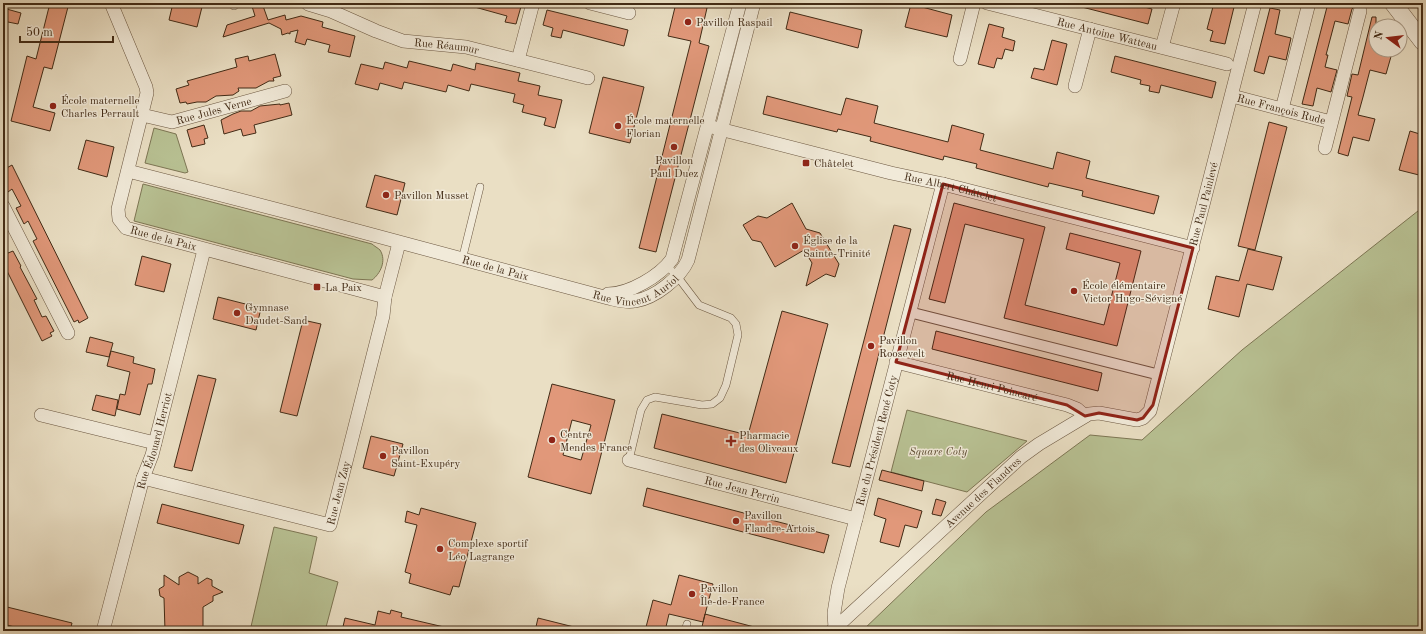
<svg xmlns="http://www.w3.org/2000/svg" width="1426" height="634" font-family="'Old Standard TT',serif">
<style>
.green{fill:#b8c193;stroke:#7d7654}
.building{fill:#e1987a;stroke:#422b16;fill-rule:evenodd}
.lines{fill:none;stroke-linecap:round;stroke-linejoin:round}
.service-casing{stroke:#6c5842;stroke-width:8}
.pedestrian-casing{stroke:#6c5842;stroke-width:12}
.minor-casing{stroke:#6c5842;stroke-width:14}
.tertiary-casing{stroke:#6c5842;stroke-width:18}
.service{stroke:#f1ead9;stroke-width:7}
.pedestrian{stroke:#f1ead9;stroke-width:10}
.minor{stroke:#f1ead9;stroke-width:13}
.tertiary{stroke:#f1ead9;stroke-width:17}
.marked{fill:#8f2418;fill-opacity:0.2;stroke:#8f2418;stroke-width:3;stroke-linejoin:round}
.poi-dot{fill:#8f2418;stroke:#f1ead9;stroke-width:1.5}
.labels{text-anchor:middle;stroke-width:3;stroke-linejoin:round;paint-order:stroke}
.poi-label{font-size:11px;fill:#422b16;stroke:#f1ead9;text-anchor:start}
.street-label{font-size:11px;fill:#422b16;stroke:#f1ead9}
.park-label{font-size:11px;font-style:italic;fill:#5a492f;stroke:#f1ead9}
</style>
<rect width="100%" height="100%" fill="#eadfc4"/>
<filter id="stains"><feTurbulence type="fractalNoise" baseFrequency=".005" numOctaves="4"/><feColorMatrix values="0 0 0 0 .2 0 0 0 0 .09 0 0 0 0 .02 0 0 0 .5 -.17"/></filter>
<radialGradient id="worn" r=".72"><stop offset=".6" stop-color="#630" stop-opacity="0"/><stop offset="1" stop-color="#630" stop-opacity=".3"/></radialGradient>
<path class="green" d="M154,128L176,134L188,172L185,173L145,163Z
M143,184L372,244C374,246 378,248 380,250C387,261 380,274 372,280L353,279L134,221Z
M1423,207V631H862L986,512L1090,435L1142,440L1242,350Z
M907,410L1027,441L967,492L891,472Z
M274,527L317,537L309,573L338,582L325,631H250Z"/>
<path class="building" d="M50,3H69L52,69L44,67L33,107L55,113L50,131L11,121L27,56L36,59Z
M173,3H203L197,27L169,20Z
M251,3H262L268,20L285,15L286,20L301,16L323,22L322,27L355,36L350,57L328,52L330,45L307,39L305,45L295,42L298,30L290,32V34L288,33L282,35L281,29L269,23L223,37L227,25L255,16Z
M471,3H522L516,24L505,22L507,16L471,6Z
M676,3H689L707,8L699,43L709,46L656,252L639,248L691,41L668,36Z
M1079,3H1129L1152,9L1148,24L1078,6Z
M1214,3H1235L1225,44L1210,41L1213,31L1207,29Z
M1328,3H1357L1352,9L1348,24L1335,21L1326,55H1328L1325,67L1337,70L1331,92L1317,88L1313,106L1302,104Z
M911,4L952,15L947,37L905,27Z
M3,8L21,13L18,24L3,21Z
M1270,8L1280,10L1275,34L1291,38L1286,60L1269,56L1264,74L1254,71Z
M547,10L628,30L624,46L563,30L561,38L551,36L553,28L543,25Z
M790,12L862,30L858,48L786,29Z
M1372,17H1376V50L1392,53L1386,74L1370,70L1363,97L1358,115L1375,119L1369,141L1353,137L1348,156L1338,153L1352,97L1347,96L1352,74L1358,75Z
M989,24L1004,28L1002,37L1015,41L1013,51L1005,49L1002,59L997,58L994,68L978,64Z
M1052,40L1067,44L1057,85L1031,78L1034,68L1044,70Z
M275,54L281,76L273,78L274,81H269L256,88H238L239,91L233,95L216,96L206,102H197L187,104L186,102L180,103L176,89L189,85L187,81L237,67L235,59L248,56L249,61Z
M1115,56L1216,82L1212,98L1161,85L1159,93L1149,91L1150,86L1140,84L1141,80L1111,72Z
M409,61L451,71L453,64L475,70L476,63L520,73L518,81L540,86L538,95L562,100L555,128L544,125L546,118L522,112L524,105L513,102L515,94L471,84L469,91L448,85L446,92L404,82L402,89L380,83L378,90L355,84L361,64L383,69L385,62L407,68Z
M603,77L644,87L630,143L589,133Z
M767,96L841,115L846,98L878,106L874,123L948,142L952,125L984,134L980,150L1053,169L1057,152L1090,161L1086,178L1159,196L1154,214L1082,196L1083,191L1049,183L1048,187L976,168L977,164L944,156L943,160L870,141L871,137L838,129L837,132L763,114Z
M289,103L292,115L254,125L256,133L243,136L241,129L224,134L221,120L233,114L241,111H251L260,106L280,104V105Z
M1269,122L1287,127L1255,250L1238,246Z
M204,125L208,138L204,139L205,144L192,147L187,130Z
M1410,131L1423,135V176L1399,170Z
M86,140L114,147L107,177L78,169Z
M12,165L88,318L79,323L78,320L74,322L33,241L37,239L28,221L24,224L16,208L21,206L12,189L8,192L3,182V170Z
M375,175L405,183L397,215L366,207Z
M792,203L806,229L820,233L839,264L835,277L826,274L806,286L812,263L804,250L775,267L761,242L752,240L743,225L758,216L767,218Z
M954,203L1045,227L1025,305L1104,325L1120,263L1066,249L1070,233L1141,251L1117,346L1004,318L1024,239L965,224L945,303L929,299Z
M894,225L911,229L850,467L832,463Z
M1248,249L1282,257L1273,290L1247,284L1239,317L1208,309L1216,276L1239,281Z
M13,251L21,266L20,267L37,299L34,300L42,317L46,316L54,331L50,333L52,336L42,341L3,263V255Z
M142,256L171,264L164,292L135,285Z
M218,297L261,308L256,330L213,319Z
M782,311L828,324L786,483L654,448L662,414L748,435Z
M303,320L321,324L297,416L280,412Z
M936,331L1102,373L1098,391L932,349Z
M90,337L113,343L109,357L86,352Z
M111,351L134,357L133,363L155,369L152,384H148L140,415L117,409L120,394L125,395L130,372L107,366Z
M198,375L216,379L192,471L174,467Z
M552,384L615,400L591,494L528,477ZM572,420L591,425L581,460L563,455Z
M96,395L118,400L115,416L92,410Z
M371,436L403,444L394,476L363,468Z
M882,470L924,481L922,491L879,480Z
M647,488L829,535L824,553L643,506Z
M878,498L922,511L917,528L905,525L899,547L880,542L886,519L874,515Z
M936,499L946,502L941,516L932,514Z
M162,504L244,525L239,544L157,523Z
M421,508L476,523L459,587L453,586L450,595L409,583L411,574L405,572L417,525L405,522L407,511L419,515Z
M188,572L198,577V584L207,578L212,580V586L223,592L213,596V601L203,607V631H165L164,598L160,596L159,589L164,586V575L179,585V577Z
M679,575L713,584L703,622L669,614L665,631H645L653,600L671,605Z
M3,606L72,623L70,631H30L3,624Z
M391,610L402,613L401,617L444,627V631H395L384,628L383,631H342L345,618L375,625L378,611L390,614Z
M705,614L758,628L757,631H701Z
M538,618L574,627V631H535Z"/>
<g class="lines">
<g class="service-casing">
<path id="service" d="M234,6V3
M462,260L480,187
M629,460L641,410L647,400L655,397L702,405L712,404L720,398L726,385L738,335L736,324L731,318L699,305L677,276L667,266
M685,631L687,624"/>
</g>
<g class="pedestrian-casing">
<path id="pedestrian" d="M909,312L1160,375"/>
</g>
<g class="minor-casing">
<g id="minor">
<path id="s1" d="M111,3L146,87L147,93L118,209L119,219L126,228L385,297L399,243"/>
<path d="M590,3L629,13"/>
<path id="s2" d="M987,3L1227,64"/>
<path id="s3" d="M308,4L331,11L376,31L403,41L466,47L588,78"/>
<path d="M1162,47L1174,3"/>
<path d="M960,59L974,3"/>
<path d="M518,60L533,3"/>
<path d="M1075,86L1090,29"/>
<path id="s4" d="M1232,96L1331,122"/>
<path d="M1282,109L1309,3"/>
<path id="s5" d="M142,115L172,122L285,91"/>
<path id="s6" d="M708,126L891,173L943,184L1193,248"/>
<path d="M1325,148L1360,11"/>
<path id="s7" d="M128,171L306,217L608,298C617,300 626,303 635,301C655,298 680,278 688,260L754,3"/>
<path d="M3,206L68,333"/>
<path d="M608,294C629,294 660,276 672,259L740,3"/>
<path id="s8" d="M896,362L1067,405L1077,409L1085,416"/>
<path d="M41,415L155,443"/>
<path id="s9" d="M629,460L856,519"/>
<path id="s10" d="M143,478L330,525L383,316L385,297"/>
<path id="s11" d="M835,628L834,613L838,588L943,184"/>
<path id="s12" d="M103,631L143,478L152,455L204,250"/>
<path id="s13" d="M832,631L1021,457L1039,444L1089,414L1099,413L1137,420L1143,418L1150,411L1255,3"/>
</g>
</g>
<g class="tertiary-casing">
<path id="tertiary" d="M1393,3L1423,42"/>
</g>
<use href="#service" class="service"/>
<use href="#pedestrian" class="pedestrian"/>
<use href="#minor" class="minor"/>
<use href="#tertiary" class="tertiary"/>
</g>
<path class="marked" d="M943,184L1193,248L1153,405L1143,418L1137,420L1099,413L1085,416L1067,405L896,362Z"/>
<g class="poi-dot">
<circle cx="688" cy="22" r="4"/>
<circle cx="53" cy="106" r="4"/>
<circle cx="618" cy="126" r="4"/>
<circle cx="674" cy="147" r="4"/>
<rect x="802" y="159" width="8" height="8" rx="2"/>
<circle cx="386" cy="195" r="4"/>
<circle cx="795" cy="246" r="4"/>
<rect x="313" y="283" width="8" height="8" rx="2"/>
<circle cx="1074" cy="291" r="4"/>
<circle cx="237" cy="313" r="4"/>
<circle cx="871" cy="346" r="4"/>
<circle cx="552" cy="440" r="4"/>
<path d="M729 435h4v4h4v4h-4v4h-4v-4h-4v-4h4z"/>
<circle cx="383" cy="456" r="4"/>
<circle cx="736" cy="521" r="4"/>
<circle cx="440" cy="549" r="4"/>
<circle cx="692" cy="594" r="4"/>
</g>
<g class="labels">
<g class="poi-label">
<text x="696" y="26">Pavillon Raspail</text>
<text x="61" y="104">École maternelle<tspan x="61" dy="13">Charles Perrault</tspan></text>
<text x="626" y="124">École maternelle<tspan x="626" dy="13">Florian</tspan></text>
<text x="674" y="164" text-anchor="middle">Pavillon<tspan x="674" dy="13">Paul Duez</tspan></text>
<text x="814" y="167">Châtelet</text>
<text x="394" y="199">Pavillon Musset</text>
<text x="803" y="244">Église de la<tspan x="803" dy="13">Sainte-Trinité</tspan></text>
<text x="1082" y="289">École élémentaire<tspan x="1082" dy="13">Victor Hugo-Sévigné</tspan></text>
<text x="325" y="291">La Paix</text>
<text x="245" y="311">Gymnase<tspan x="245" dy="13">Daudet-Sand</tspan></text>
<text x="879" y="344">Pavillon<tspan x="879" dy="13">Roosevelt</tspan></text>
<text x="560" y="438">Centre<tspan x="560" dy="13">Mendes France</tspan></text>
<text x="739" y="439">Pharmacie<tspan x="739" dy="13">des Oliveaux</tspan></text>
<text x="391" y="454">Pavillon<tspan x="391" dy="13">Saint-Exupéry</tspan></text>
<text x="744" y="519">Pavillon<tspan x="744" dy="13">Flandre-Artois</tspan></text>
<text x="448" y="547">Complexe sportif<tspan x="448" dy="13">Léo Lagrange</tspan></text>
<text x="700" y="592">Pavillon<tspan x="700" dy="13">Île-de-France</tspan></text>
</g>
<g class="street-label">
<text dy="4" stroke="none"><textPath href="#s2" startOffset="124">Rue Antoine Watteau</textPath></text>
<text dy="4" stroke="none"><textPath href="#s3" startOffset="146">Rue Réaumur</textPath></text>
<text dy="4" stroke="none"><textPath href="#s4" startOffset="51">Rue François Rude</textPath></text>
<text dy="4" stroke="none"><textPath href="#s5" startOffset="74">Rue Jules Verne</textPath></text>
<text dy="4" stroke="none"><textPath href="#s6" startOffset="250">Rue Albert Châtelet</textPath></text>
<text dy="4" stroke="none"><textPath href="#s13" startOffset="616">Rue Paul Painlevé</textPath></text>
<text dy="4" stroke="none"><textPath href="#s1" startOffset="277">Rue de la Paix</textPath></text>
<text dy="4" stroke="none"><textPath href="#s7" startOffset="380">Rue de la Paix</textPath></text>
<text dy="4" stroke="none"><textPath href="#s7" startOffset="527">Rue Vincent Auriol</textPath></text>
<text dy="4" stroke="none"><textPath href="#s8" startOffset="99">Rue Henri Poincaré</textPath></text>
<text dy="4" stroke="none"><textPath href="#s11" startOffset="193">Rue du Président René Coty</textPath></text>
<text dy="4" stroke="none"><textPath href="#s12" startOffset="197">Rue Édouard Herriot</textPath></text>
<text dy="4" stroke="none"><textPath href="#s10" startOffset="226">Rue Jean Zay</textPath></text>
<text dy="4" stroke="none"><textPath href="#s9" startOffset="117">Rue Jean Perrin</textPath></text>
<text dy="4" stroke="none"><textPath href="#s13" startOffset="205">Avenue des Flandres</textPath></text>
</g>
<g class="park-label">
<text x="938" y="455">Square Coty</text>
</g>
</g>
<rect width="1426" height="634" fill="none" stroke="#eadfc4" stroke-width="16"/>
<rect x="4" y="4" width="1418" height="626" fill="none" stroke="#422b16" stroke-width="2"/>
<rect x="8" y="8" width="1410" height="618" fill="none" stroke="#422b16"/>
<g transform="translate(1388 38) rotate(285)"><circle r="19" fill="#f1ead9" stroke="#ab9e8b"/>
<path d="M0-3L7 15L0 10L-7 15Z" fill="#8f2418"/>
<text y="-6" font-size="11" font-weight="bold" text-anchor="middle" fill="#422b16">N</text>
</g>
<path d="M20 36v6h93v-6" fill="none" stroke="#422b16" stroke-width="2"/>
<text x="26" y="36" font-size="12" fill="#422b16" stroke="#f1ead9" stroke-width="3" paint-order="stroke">50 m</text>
<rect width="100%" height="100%" filter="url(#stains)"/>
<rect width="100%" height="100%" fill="url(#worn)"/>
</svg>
